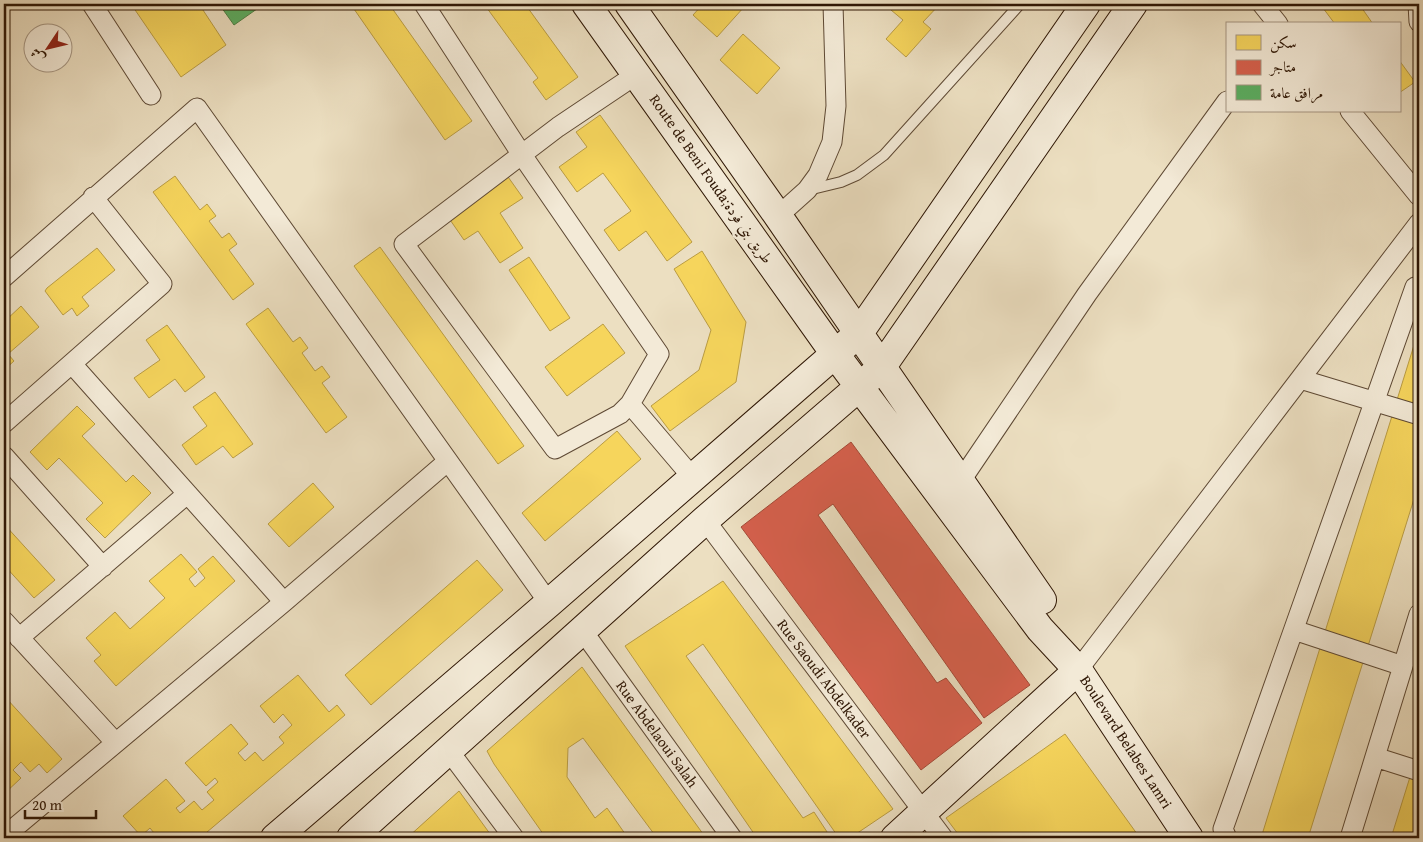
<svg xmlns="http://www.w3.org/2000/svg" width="1423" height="842" font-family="'Gentium Book Plus',Amiri,serif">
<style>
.homes{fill:#f6d55c;stroke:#ba9c42}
.shops{fill:#d6604d;stroke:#a44a37}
.public{fill:#5aae61;stroke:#4d8145}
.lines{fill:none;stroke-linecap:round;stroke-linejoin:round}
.lane-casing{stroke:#5e4934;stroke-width:12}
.street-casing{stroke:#5e4934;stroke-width:21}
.secondary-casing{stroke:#2f1705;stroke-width:30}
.lane{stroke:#f3ead7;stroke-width:10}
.street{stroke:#f3ead7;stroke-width:19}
.secondary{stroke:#f3ead7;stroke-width:28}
.labels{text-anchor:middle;stroke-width:5;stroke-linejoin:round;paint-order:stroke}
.street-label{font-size:15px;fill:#2f1705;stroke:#f3ead7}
</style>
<rect width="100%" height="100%" fill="#ecdfc1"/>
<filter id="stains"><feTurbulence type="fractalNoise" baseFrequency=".004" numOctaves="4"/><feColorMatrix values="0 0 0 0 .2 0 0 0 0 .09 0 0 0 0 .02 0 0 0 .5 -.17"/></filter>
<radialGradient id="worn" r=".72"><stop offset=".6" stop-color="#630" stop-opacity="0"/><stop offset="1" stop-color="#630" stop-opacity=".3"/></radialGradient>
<path class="homes" d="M25,4H36L28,8Z
M131,4H199L226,45L181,77Z
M362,4H389L472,121L445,140L354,9Z
M484,4H525L578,77L546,100L533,82L538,78Z
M703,4H740L744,7L717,37L693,15Z
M897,4H940L923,22L931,29L906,57L886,39L903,20L891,10Z
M1320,4H1359L1373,24H1335Z
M743,34L780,68L757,94L720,60Z
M1399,60L1415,82L1399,93Z
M600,115L692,242L667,261L646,231L619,251L604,230L631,211L603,173L577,192L559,167L587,147L576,132Z
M506,174L523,198L500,213L523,248L500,263L478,231L464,240L446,214Z
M175,176L200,210L207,204L216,216L209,221L222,238L229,233L237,244L229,250L254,284L233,300L153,192Z
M380,247L524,446L498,464L354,266Z
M97,248L115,270L82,297L89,306L77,316L72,308L63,315L45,291L47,288Z
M702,251L746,322L736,382L670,431L651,406L699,370L711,330L674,269Z
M529,257L570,318L550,331L509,270Z
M21,306L39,327L8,354L14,361L4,370V322Z
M268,308L293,342L300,337L308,348L302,353L315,371L322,366L330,377L322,383L347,417L326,433L246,324Z
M603,324L625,353L567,396L545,367Z
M167,325L205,377L185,392L175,379L149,398L134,378L160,360L146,340Z
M1419,329V483L1308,838H1261Z
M215,392L253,444L233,458L223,446L196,465L182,445L207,426L193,407Z
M77,406L95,424L82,436L126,482L133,475L151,493L105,538L86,519L103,503L59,458L47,470L30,452Z
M617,431L641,459L545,541L522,513Z
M313,483L334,507L289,547L268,524Z
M4,524L55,580L34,598L4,565Z
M181,554L197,572L189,579L195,587L205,578L198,569L213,556L235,581L116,686L94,661L101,655L86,638L115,612L130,629L165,598L149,581Z
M477,560L503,590L371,705L345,675Z
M723,581L893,809L850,838H839L703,644L686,656L803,818L814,812L831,838H757L625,646Z
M582,667L706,838H657L583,738L568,748L567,777L595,818L607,808L628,838H546L494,764L487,751Z
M298,675L329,712L337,705L345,715L200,838H158L150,828L141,836L123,816L166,779L185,801L176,808L180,813L194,801L202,810L214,800L207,792L218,782L215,778L206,786L185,763L231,724L248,744L238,753L245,761L255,752L263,761L284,743L279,737L292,725L283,714L274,723L260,706Z
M6,698L62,759L47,773L39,764L30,772L21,762L13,770L21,778L4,794V700Z
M1065,734L1140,838H961L946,818Z
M1419,748V838H1391Z
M459,791L493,838H407Z"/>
<path class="shops" d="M851,442L1030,685L984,718L833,504L818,515L937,683L946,678L982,723L921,770L741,527Z"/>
<path class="public" d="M219,4H264L234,25Z"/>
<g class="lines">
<g class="lane-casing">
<path id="lane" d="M808,190L841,182L857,175L884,155L1020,4"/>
</g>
<g class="street-casing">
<path id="street" d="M92,4L151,95
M424,4L522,155L659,354L630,404L620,414L555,449L404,244L558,127L637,74
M1262,4L1278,24
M1418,4L1419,22
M1350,111L1419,196
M778,216L807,190L818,175L832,142L836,106L833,4
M4,277L197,108L549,603
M72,364L284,602
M1300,379L1419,415
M630,404L693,478
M4,423L162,284L93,197
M4,456L103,567
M960,482L1087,294L1227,101
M705,520L943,838
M4,621L115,742
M582,630L732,838
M1294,630L1403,666
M19,638L187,494
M1078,670L1419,223
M449,751L514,838
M1375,757L1419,771
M7,834L284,602L448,461
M1227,838L1223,829L1415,287
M1350,838L1419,614"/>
</g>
<g class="secondary-casing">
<path id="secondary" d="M586,4L835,354L1040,629L1078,670L1189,838
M629,4L778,216L1042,600
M275,838L549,603L859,333L1086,4
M351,838L705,520L881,368L1133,4
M895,838L1078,670"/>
</g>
<use href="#lane" class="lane"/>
<use href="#street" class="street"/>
<use href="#secondary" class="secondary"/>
</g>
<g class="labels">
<g class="street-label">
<text transform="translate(711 179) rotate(55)" y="5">Route de Beni Fouda;طريق بني فودة</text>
<text transform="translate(824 679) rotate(53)" y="5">Rue Saoudi Abdelkader</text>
<text transform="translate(657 734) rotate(54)" y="5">Rue Abdelaoui Salah</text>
<text transform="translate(1126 742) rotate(57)" y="5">Boulevard Belabes Lamri</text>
</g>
</g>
<rect width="1423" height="842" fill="none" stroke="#ecdfc1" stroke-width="20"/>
<rect x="5" y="5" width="1413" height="832" fill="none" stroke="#2f1705" stroke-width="2.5"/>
<rect x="10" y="10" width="1403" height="822" fill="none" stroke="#2f1705"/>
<rect x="1226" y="22" width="175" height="90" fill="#f3ead7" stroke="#a59683"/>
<rect x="1236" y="35" width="25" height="15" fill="#f6d55c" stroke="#a59683"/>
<text x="1270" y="48" font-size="15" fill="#2f1705">سكن</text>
<rect x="1236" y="60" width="25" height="15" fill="#d6604d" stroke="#a59683"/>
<text x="1270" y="72" font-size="15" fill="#2f1705">متاجر</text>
<rect x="1236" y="85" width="25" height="15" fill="#5aae61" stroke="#a59683"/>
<text x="1270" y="98" font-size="15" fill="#2f1705">مرافق عامة</text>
<g transform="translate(48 48) rotate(235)"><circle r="24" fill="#f3ead7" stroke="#a59683"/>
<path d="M0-4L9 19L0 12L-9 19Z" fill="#8f2418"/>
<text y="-8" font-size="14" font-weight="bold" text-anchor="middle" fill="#2f1705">ش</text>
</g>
<path d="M25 810v8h71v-8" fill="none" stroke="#2f1705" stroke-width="2.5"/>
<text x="32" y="810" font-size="15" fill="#2f1705" stroke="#f3ead7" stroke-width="4" paint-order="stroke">20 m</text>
<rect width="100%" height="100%" filter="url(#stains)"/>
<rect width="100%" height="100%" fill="url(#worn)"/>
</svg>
